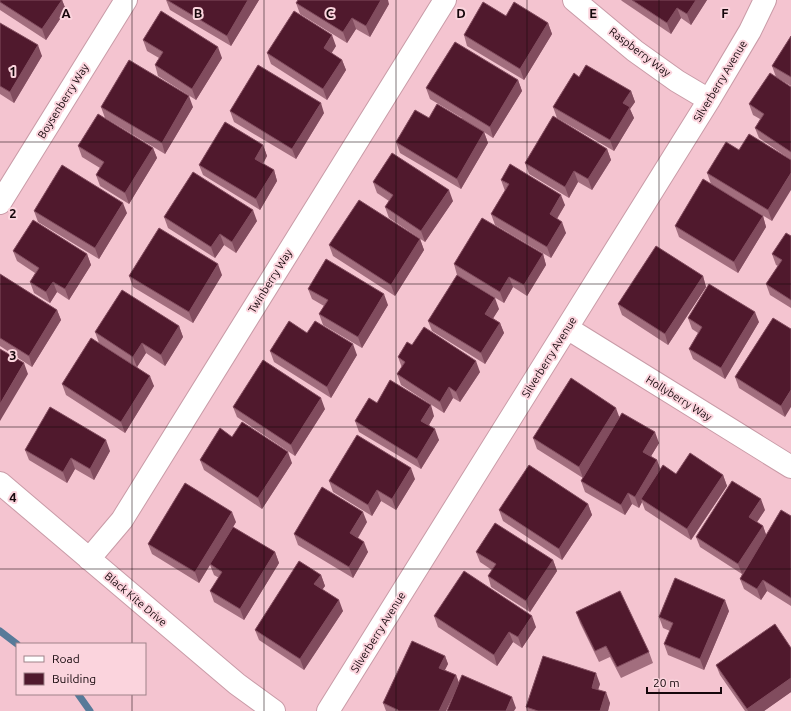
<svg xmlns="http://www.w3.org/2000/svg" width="791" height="711" font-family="Ubuntu,sans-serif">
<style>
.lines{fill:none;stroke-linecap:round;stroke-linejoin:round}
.stream{stroke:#577a99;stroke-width:7}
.street-casing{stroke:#c99ba7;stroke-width:24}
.street{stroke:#fff;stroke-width:22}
.wall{fill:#a26e7e}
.shaded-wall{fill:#814c5e}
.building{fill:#50192d;stroke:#814c5e}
.grid{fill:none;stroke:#15070b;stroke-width:1;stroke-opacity:0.55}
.labels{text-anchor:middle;stroke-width:4;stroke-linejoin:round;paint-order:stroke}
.street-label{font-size:11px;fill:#15070b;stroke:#fbd4dd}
.grid-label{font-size:13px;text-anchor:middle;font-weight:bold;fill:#15070b;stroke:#fbd4dd;stroke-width:4;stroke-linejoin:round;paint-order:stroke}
</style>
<rect width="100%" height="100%" fill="#f4c4d0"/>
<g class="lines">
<path class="stream" d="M0,631L17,644
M78,694L90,711"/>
<g class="street-casing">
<path id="street" d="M574,0L635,51L677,81L709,100
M0,203L126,0
M567,328L791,467
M0,483L237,684L274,711
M89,559L122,520L445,0
M328,711L709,100L750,31L765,0"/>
</g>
<use href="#street" class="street"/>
</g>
<path class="wall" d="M0,0H62L66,10L46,40L0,10Z
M166,0H259L231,46L170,10Z
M621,0H707L691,25L681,18L671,34L622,1Z
M296,3L389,4L370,37L356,29L347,43L300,14Z
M0,23L42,56L14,103L0,94Z
M548,23L552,34L524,80L467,46L464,35Z
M791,36V86L776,77L772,66Z
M143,40L222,58L196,100L158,76L155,65L159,58L147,51Z
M336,46L331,53L342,60L346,70L327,100L271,64L267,53Z
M579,77L631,91L635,102L630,109L634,118L614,151L557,118L553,107Z
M518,80L522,91L493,138L484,132L488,143L461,189L400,153L396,142L429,118H462L430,99L426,88Z
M791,87V160L759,138L755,128L760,119L753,115L749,104Z
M101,107H193L165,154L105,118Z
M230,111L324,113L296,159L234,122Z
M263,145L267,156L263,164L274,170L277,181L260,210L203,175L199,165Z
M78,146L153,148L157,158L129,204L100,186L96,175L100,168L82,157Z
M607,149L611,160L592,190L578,182L569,198L529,174L525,163Z
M739,150L791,160L772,221L711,184L707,173Z
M501,180L565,205L557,219L566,233L551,258L495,225L491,214L505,191Z
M373,182L453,201L425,242L389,218L385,207L389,201L377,193Z
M34,211L127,213L99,259L38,222Z
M763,216L766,227L738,273L679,237L675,226Z
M164,217L257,221L236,253L224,245L215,258L168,228Z
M791,236V308L770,295L766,284L778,266L776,265L772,254Z
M420,239L424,250L395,296L333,256L329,245Z
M13,251L87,254L91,265L69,300L57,292L50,303L34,293L30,282L35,273L17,261Z
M543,254L546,265L527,296L513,287L504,303L457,275L454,264Z
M0,274L57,310L61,320L32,367L0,346Z
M222,275L193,323L133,287L129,276Z
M703,276L706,287L668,345L622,315L618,304Z
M308,289L388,305L362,348L323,325L319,314L324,306L312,299Z
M499,309L493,318L500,323L504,333L485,364L432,331L428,321Z
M688,318L759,322L725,379L693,359L689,349L698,333L692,329Z
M773,318L785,417L739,388L735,377Z
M179,326L183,337L165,366L146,353L137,367L154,386L125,433L66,395L62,384L133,365L99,343L95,332Z
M307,333L357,355L331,398L274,362L270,351Z
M412,345L480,372L460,402L453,398L444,413L401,385L397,374L402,368L398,357Z
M377,403L434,416L429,425L439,440L421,469L359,432L355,421Z
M233,407L325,409L295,456L237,417Z
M619,417L659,443L651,456L657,460L660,470L676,474L723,475L727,486L691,540L645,510L642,502L639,508L632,504L625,515L585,492L581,481L589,468L583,478L537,449L533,438Z
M232,437L292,463L262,509L204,470L200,460Z
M25,450L110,451L94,480L75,469L67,483L29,460Z
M415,479L396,510L381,501L372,516L333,492L329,481Z
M588,504L592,515L562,560L503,521L499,510Z
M765,510L757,522L763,526L766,535L791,516V606L767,591L761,600L744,589L740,579L742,574L700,547L696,537Z
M236,522L233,527L275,552L279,563L244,620L214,602L210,591L219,578L214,575L210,565L199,583L152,554L148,544Z
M367,522L358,538L368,552L353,578L298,545L294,534Z
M476,552L553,560L557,571L530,612L491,587L488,576L492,570L480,562Z
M321,575L325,586L322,590L343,611L304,670L259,640L255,630Z
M729,611L704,670L668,655L664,644L670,631L663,628L659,617Z
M576,612L649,652L653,663L621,678L610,657L599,662L580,623Z
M434,616L536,627L522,648L513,642L497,666L438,627Z
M791,648V692L764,711H745L720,675L716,665Z
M445,656L448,664L445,670L456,675L459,683L446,711H386L383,703Z
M600,684L598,690L610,703L608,711H527L526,707Z"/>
<path class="shaded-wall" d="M62,0L66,10L46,40L42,29Z
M248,0H259L231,46L227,36Z
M381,0H388L389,4L370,37L366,26Z
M696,0H707L691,25L687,14Z
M677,8L681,18L671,34L667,23Z
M352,18L356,29L347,43L343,32Z
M548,23L552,34L524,80L520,69Z
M332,35L336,46L328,59L324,48Z
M38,45L42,56L14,103L10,92Z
M218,47L222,58L196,100L192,89Z
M342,60L346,70L327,100L323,89Z
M518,80L522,91L493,138L490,127Z
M631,91L635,102L630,109L634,118L614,151L610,140L623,103Z
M189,96L193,107L165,154L162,143Z
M321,103L324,113L296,159L292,149Z
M484,132L488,143L461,189L457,179Z
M263,145L267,156L259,170L255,159Z
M153,148L157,158L129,204L125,193Z
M607,149L611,160L592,190L588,179Z
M274,170L277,181L260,210L256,199Z
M574,171L578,182L569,198L565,187Z
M791,173V190L772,221L768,210Z
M449,190L453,201L425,242L421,231Z
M561,195L565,205L553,225L550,214Z
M123,203L127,213L99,259L95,248Z
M253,210L257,221L236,253L232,242Z
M763,216L766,227L738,273L734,262Z
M562,222L566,233L551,258L547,247Z
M220,234L224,245L215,258L211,247Z
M420,239L424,250L395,296L391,285Z
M87,254L91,265L69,300L65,289Z
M543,254L546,265L527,296L524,285Z
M218,264L222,275L193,323L189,312Z
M703,276L706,287L668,345L665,334Z
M509,277L513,287L504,303L500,292Z
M53,282L57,292L50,303L46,292Z
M384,294L388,305L362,348L358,337Z
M495,298L499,309L489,325L485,314Z
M57,310L61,320L32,367L29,356Z
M755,312L759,322L725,379L721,368Z
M500,323L504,333L485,364L481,353Z
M179,326L183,337L165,366L161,355Z
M142,343L146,353L137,367L133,357Z
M353,344L357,355L331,398L327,387Z
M476,361L480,372L460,402L456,392Z
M24,363L28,374L0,421V404Z
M150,376L154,386L125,433L121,422Z
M449,387L453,398L444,413L440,402Z
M791,390V407L785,417L781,406Z
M321,398L325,409L295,456L291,445Z
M431,405L434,416L425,432L421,421Z
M616,408L620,419L583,478L579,467Z
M435,429L439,440L421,469L417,459Z
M655,432L659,443L647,463L643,452Z
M106,440L110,451L94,480L90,469Z
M288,452L292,463L262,509L258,498Z
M71,458L75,469L67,483L63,472Z
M657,460L661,471L641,499L642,502L639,508L635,497Z
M411,468L415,479L396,510L392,499Z
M723,475L727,486L691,540L687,529Z
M377,490L381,501L372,516L368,505Z
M628,493L632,504L625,515L621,505Z
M761,499L765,510L753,528L749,517Z
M588,504L592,515L562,560L559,549Z
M232,512L236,522L199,583L195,572Z
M363,512L367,522L354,544L350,533Z
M763,526L767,537L742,574L738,564Z
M364,542L368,552L353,578L349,567Z
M275,552L279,563L244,620L240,609Z
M553,560L557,571L530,612L526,601Z
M321,575L325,586L318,595L314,584Z
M763,580L767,591L761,600L757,589Z
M339,600L343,611L304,670L300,659Z
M725,600L729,611L704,670L700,659Z
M532,616L536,627L522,648L518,637Z
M509,632L513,642L497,666L494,655Z
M445,656L448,664L442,675L439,668Z
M596,673L600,684L595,698L592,688Z
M456,675L459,683L446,711H439Z
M791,678V692L764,711H748L747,709Z
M606,692L610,703L608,711H600Z
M512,697L516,708L514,711H506Z"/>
<path class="building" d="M0,0H62L42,29L0,2Z
M167,0H248L227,36Z
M298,0H381L366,26L352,18L343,32L296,3Z
M632,0H696L687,14L677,8L667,23Z
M483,2L506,16L514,2L548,23L520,69L464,35Z
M161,11L218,47L192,89L155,65L163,52L143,40Z
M294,11L332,35L324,48L342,60L323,89L267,53Z
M0,23L38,45L10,92L0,86Z
M791,36V77L772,66Z
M455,42L518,80L490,127L426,88Z
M129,60L189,96L162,143L101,107Z
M258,65L321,103L292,149L230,111Z
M586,65L631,91L623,103L630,107L610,140L553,107L574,73L579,77Z
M770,73L791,87V152L755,128L764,114L749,104Z
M437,104L484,132L457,179L396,142L415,110L429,118Z
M98,114L153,148L125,193L96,175L104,162L78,146Z
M553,116L607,149L588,179L574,171L565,187L525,163Z
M225,122L263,145L255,159L274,170L256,199L199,165Z
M749,134L791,160V173L768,210L707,173L726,142L739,150Z
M392,153L449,190L421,231L385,207L393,195L373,182Z
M510,164L561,195L550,214L562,222L547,247L491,214L509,184L501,180Z
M62,165L123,203L95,248L34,211Z
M193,172L253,210L232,242L220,234L211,247L164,217Z
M703,179L763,216L734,262L675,226Z
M359,200L420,239L391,285L329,245Z
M482,218L543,254L524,285L509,277L500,292L454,264Z
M33,220L87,254L65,289L53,282L46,292L30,282L39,268L13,251Z
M159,228L218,264L189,312L129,276Z
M786,233L791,236V300L766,284L782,260L772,254Z
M656,246L703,276L665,334L618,304Z
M326,259L384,294L358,337L319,314L328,300L308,289Z
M0,274L57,310L29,356L0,338Z
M457,275L495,298L485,314L500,323L481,353L428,321Z
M709,284L755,312L721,368L689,349L702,327L688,318Z
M122,290L179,326L161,355L142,343L133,357L95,332Z
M773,318L791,329V390L781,406L735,377Z
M289,321L307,333L315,321L353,344L327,387L270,351Z
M424,327L476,361L456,392L449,387L440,402L397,374L405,362L398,357L407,342L412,345Z
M91,338L150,376L121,422L62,384Z
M0,349L24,363L0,404Z
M263,360L321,398L291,445L233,407Z
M571,378L616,408L579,467L533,438Z
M390,380L431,405L421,421L435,429L417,459L355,421L369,398L377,403Z
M50,407L106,440L90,469L71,458L63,472L25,450Z
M622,413L655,432L643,452L657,460L635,497L628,493L621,505L581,481Z
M242,422L288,452L258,498L200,460L220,428L232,437Z
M357,435L411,468L392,499L377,490L368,505L329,481Z
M690,453L723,475L687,529L641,499L663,465L676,474Z
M529,465L588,504L559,549L499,510Z
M732,481L761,499L749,517L763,526L738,564L696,537Z
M185,483L232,512L195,572L148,544Z
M322,487L363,512L350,533L364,542L349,567L294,534Z
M781,510L791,516V598L763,580L757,589L740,579Z
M495,523L553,560L526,601L488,576L496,564L476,552Z
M233,527L275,552L240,609L210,591L222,572L210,564Z
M299,561L321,575L314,584L339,600L300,659L255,630Z
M464,571L532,616L518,637L509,632L494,655L434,616Z
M675,578L725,600L700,659L664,644L673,623L659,617Z
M620,591L649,652L617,667L606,646L595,651L576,612Z
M775,624L791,648V678L747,709L716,665Z
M412,641L445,656L439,668L456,675L439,711H398V710L383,703Z
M543,656L596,673L592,688L606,692L600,711H538L526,707Z
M462,675L512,697L506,711H447Z"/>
<path class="grid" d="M132,0V644M264,0V711M396,0V711M527,0V711M659,0V711M0,142H791M0,284H791M0,427H791M0,569H791M132,694V711"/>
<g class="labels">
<g class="street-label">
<text transform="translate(640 52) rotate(37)" y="4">Raspberry Way</text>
<text transform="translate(720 81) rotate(-59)" y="4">Silverberry Avenue</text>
<text transform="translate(63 101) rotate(-58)" y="4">Boysenberry Way</text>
<text transform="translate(270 281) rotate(-58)" y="4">Twinberry Way</text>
<text transform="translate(549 357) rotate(-58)" y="4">Silverberry Avenue</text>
<text transform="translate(679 398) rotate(32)" y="4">Hollyberry Way</text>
<text transform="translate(136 599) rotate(40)" y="4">Black Kite Drive</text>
<text transform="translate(378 632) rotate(-58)" y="4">Silverberry Avenue</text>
</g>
</g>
<g class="grid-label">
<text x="66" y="18">A</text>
<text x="198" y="18">B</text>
<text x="330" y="18">C</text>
<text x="461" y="18">D</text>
<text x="593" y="18">E</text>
<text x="725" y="18">F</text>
<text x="13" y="76">1</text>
<text x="13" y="218">2</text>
<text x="13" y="360">3</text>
<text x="13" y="502">4</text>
</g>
<rect x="16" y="643" width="130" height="52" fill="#fbd4dd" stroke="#9f8289"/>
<rect x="24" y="656" width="20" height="6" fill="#ffffff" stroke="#9f8289"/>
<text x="52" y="663" font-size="12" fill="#15070b">Road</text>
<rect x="24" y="673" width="20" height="12" fill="#50192d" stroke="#9f8289"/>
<text x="52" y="683" font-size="12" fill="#15070b">Building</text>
<path d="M647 687v6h74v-6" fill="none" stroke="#15070b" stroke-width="2"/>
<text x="653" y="687" font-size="12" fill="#15070b" stroke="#fbd4dd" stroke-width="3" paint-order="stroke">20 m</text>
</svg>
